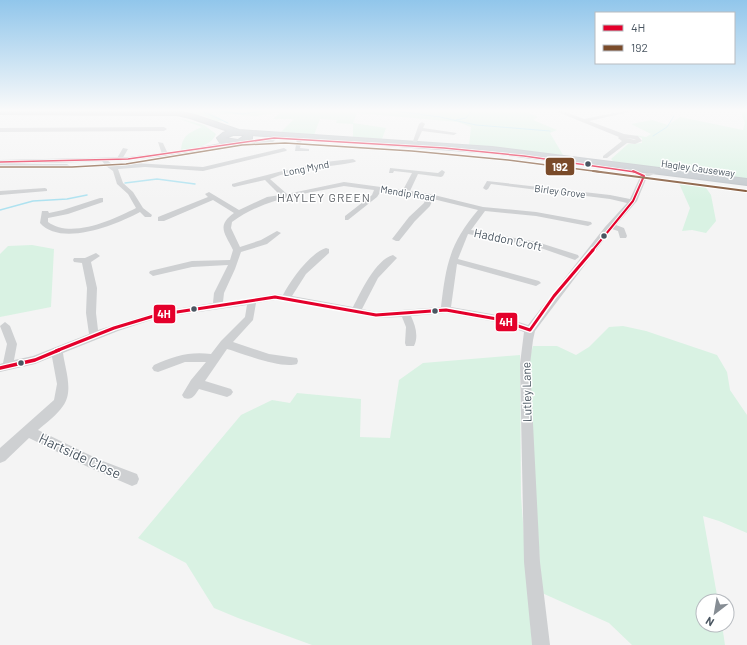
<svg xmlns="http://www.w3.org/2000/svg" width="747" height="645" font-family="Barlow,sans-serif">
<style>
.green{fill:#d9f2e3}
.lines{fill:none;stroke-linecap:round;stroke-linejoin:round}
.stream-far1{stroke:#aee2f0;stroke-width:1}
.stream{stroke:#aee2f0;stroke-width:1.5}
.highway-casing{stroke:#b9bec3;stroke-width:2}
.minor{fill:#ced0d2;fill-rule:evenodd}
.major{fill:#caced1;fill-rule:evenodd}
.highway{fill:#bec4c9;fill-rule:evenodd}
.bus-1-far3-casing{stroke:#fff;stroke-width:3}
.bus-1-far2-casing{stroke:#fff;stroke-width:4}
.bus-1-far1-casing{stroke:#fff;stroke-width:6}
.bus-1-casing{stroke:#fff;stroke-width:6}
.bus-2-far1-casing{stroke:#fff;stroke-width:3}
.bus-2-casing{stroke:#fff;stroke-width:4}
.bus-1-far3{stroke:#e4002b;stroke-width:1.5}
.bus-1-far2{stroke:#e4002b;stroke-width:2}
.bus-1-far1{stroke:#e4002b;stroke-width:3}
.bus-1{stroke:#e4002b;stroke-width:3.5}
.bus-2-far1{stroke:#7a4b2a;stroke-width:1.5}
.bus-2{stroke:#7a4b2a;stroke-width:2}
.bus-dot{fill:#4a5661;stroke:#fff;stroke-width:1.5}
.labels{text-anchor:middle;stroke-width:3;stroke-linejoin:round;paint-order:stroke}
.far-street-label{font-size:10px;fill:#4a5661;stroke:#fff}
.far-quarter-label{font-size:12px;letter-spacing:1px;fill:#5f6368;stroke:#fff}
.street-label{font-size:12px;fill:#4a5661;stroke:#fff}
.near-street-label{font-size:14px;fill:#4a5661;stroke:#fff}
.line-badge{stroke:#fff;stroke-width:1.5}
.badge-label{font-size:11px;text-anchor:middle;font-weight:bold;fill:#fff}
</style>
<rect width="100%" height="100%" fill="#f4f4f4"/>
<path class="green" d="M175,110H521L538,117L533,120L557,130L550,133L563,155L469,146L471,127L458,122L357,113L353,123L386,128L382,139L353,137V124L336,123L337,120L320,119L314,135L279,134L294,119H273L281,112L256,116L211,113L223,120L217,122L204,116Z
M742,110H747V179L614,162L611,159L628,144L642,143V138L635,135L646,137L651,134L631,124L652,120L668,125L680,117L743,130L745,123L742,116Z
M177,118L204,125L216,134C211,147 193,148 181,151C182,135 189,133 202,127Z
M678,181L704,185L711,195L716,221L706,233L692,230L682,231L690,208Z
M32,245L54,249L51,307L0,317V254L8,246Z
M623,326L646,331L717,355L727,372L730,390L747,415V533L719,521L703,516L718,601H703V625H722L725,645H632L609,623L542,593L527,365L533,346H557L576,355L589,347L609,327Z
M520,355L521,496L532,645H312L238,618L214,608L186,563L138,538L241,415L272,400L290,403L297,393L361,399L360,437L390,438L399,380L423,363Z"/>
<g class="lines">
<path class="stream-far1" d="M205,110L204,112L228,123
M212,110L242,114L269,110
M388,110L440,117L476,125L550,131
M456,120L466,118L472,110
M653,136L667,127L674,116"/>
<path class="stream" d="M125,183L157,179L195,184
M0,210L33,201L67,199L87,195"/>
<g class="highway-casing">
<path id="highway" d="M0,110L177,111L195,115L239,130L492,147L747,179V185L492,153L252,135V139L239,144H221L217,138L223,133L228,131L190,118L177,115L0,114ZM233,135H243L244,136L238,140L225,138Z"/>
</g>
<path class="minor" d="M553,110H560L584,119L629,110V112L589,121L624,134L638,136L642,141L635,144L627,143L607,158H603V156L622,141L618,138L619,137ZM625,138L634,139L636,140Z
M422,122L425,124L423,128L457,133L454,135L422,131L416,144H412L419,124Z
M0,128L164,127L167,129L164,131L0,132Z
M274,136L277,138L272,143L200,151L197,149L200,147L270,139Z
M297,138L302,139L300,148L309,149V151H295Z
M158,142L163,143L168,154L167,155L162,154Z
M123,148L128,149L121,161H117L116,160Z
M284,148L287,150L286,151L203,171L145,167L118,169L123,183L133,192L143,208L152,215L151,217H145L140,212C116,225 61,247 40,223L42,211H48L49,213L63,210L100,198H103V202L68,214L48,218V222C71,239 113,220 136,208L128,194L117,184L113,171L106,166L102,161L103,160H107L114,166L134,163L203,167Z
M353,159L356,161L355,162C327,168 298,167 270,179L287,194L344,182L403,190L412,173L394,171L393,173H389L390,168L438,173L442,170L445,172L443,176L441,177L418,174L410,191L430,194L483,207L536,212L591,222L592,224L588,226L536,216L485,211L471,230L537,242L578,255L579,257L575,260L535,246L468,234L458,259L539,281L541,283L536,286L457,264L451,307L497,315L528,325L605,227L627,203L610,199L491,184L488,189L486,190L483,188L487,181L610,195L630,199L640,177L628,171V169H632L644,174L653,171L656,173L647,177L637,201L616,225L624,228L627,236L626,238H620L618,231L612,229L541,323L535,331L533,340L530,364L540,562L550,645H532L524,562L520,364L524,332L496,322L446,313L411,316C415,325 419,336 414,346H406L405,343L406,327L402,317L376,318L286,301L275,300L256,303L253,320L233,342L269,354L297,358L298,361L297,364C281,369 244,354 227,349L205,381L231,389L233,392L231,395L227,397L199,389C195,395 192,401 184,398L182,395L191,380L206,362H185L158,372L154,371L152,368L154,365C173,356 191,351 211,354L221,341L245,317L247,305L157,318L118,331L63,353C65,369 74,391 63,406C57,415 46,423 38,430L100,460L137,474L139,479L137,484L132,486L90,468L29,438L5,461L0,463V448L54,400L57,384L52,357L35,364L0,372V364L3,363L7,344L0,326L5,322L10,326L17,344L14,360L33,356L89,334L86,313L87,288L82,263L74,262L73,260L74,258H85L96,253L100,256L91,262L97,288L96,313L98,330L157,312L213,303L214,293L228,265L192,267L153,276L149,273L150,271L192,261L230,260L233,250C225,233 216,226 234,213L213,200L164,221H158V217L208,197L205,194L209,192L239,210L267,197L280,195L265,180L234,187L232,186V184C272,174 311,162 353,159ZM344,186L374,190L372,195L345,216V220H348L377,197L381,191L426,198L424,203L409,217L392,239L396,241H399L415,221L430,206L433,199L478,210C450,243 446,264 441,307L376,312L362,309L378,278L397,258L393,255C375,260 361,292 353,307L292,296L306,274L329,253V249L326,248C310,253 290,281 283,295L275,294L223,302L224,293L235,269L241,252L267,244L281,233L277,231L261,240L240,247L231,228L232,222C264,198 305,194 344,186Z
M0,164H67L70,166L67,168H0Z
M45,188L47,189V191L0,195V191Z"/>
<path class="major" d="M230,141L232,142V144C156,163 78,162 0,164V160L128,157L185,150Z"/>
<use href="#highway" class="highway"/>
<g class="bus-1-far3-casing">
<path id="bus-1-far3" d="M0,162L128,159L274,138L444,148L524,156L635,172"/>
</g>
<g class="bus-1-far2-casing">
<path id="bus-1-far2" d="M592,251L633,201L644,176L633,171"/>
</g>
<g class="bus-1-far1-casing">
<path id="bus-1-far1" d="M56,351L114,328L157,315L275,297L376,315L446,310L497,319L530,330L554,296L593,250"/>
</g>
<g class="bus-1-casing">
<path id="bus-1" d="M0,368L35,360L59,350"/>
</g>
<g class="bus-2-far1-casing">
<path id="bus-2-far1" d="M0,167H72L126,164L242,145L285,143L412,151L508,160L601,172"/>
</g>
<g class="bus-2-casing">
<path id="bus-2" d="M593,171L746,191"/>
</g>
<use href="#bus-1-far3" class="bus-1-far3"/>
<use href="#bus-1-far2" class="bus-1-far2"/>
<use href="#bus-1-far1" class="bus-1-far1"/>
<use href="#bus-1" class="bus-1"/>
<use href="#bus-2-far1" class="bus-2-far1"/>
<use href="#bus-2" class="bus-2"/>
</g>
<linearGradient id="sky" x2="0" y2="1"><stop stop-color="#91c6eb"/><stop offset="0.55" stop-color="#fafafa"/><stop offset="1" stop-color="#fafafa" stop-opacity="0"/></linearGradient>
<rect width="747" height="201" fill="url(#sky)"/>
<g class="bus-dot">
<circle cx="588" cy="164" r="3.5"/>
<circle cx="604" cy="236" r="3.5"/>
<circle cx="194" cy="309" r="3.5"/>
<circle cx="435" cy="311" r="3.5"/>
<circle cx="21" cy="363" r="3.5"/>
</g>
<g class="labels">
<g class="far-street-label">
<text transform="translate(306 168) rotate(-11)" y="4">Long Mynd</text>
<text transform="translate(698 168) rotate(8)" y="4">Hagley Causeway</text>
<text transform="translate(560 191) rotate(7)" y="4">Birley Grove</text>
<text transform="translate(408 193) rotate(9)" y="4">Mendip Road</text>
</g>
<g class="far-quarter-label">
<text x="324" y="202">HAYLEY GREEN</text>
</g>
<g class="street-label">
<text transform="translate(508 240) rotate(12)" y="4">Haddon Croft</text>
<text transform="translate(527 392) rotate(-91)" y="4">Lutley Lane</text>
</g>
<g class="near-street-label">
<text transform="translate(80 456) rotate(25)" y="5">Hartside Close</text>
</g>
</g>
<g class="line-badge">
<rect x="545" y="157" width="30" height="19" rx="4" fill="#7a4b2a"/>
<rect x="153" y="304" width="23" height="20" rx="4" fill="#e4002b"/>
<rect x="495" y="312" width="23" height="20" rx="4" fill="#e4002b"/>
</g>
<g class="badge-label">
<text x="560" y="171">192</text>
<text x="164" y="318">4H</text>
<text x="506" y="326">4H</text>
</g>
<rect x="595" y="12" width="140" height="52" fill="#ffffff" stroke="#b7bbc0"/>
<rect x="603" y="25" width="20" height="6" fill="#e4002b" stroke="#b7bbc0"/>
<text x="631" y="32" font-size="12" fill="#4a5661">4H</text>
<rect x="603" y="45" width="20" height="6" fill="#7a4b2a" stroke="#b7bbc0"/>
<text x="631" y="52" font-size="12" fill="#4a5661">192</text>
<g transform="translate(715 613) rotate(211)"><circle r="19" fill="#ffffff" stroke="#b7bbc0"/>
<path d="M0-3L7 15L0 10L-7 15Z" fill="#868d94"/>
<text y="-6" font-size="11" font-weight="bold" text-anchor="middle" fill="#4a5661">N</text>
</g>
</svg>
